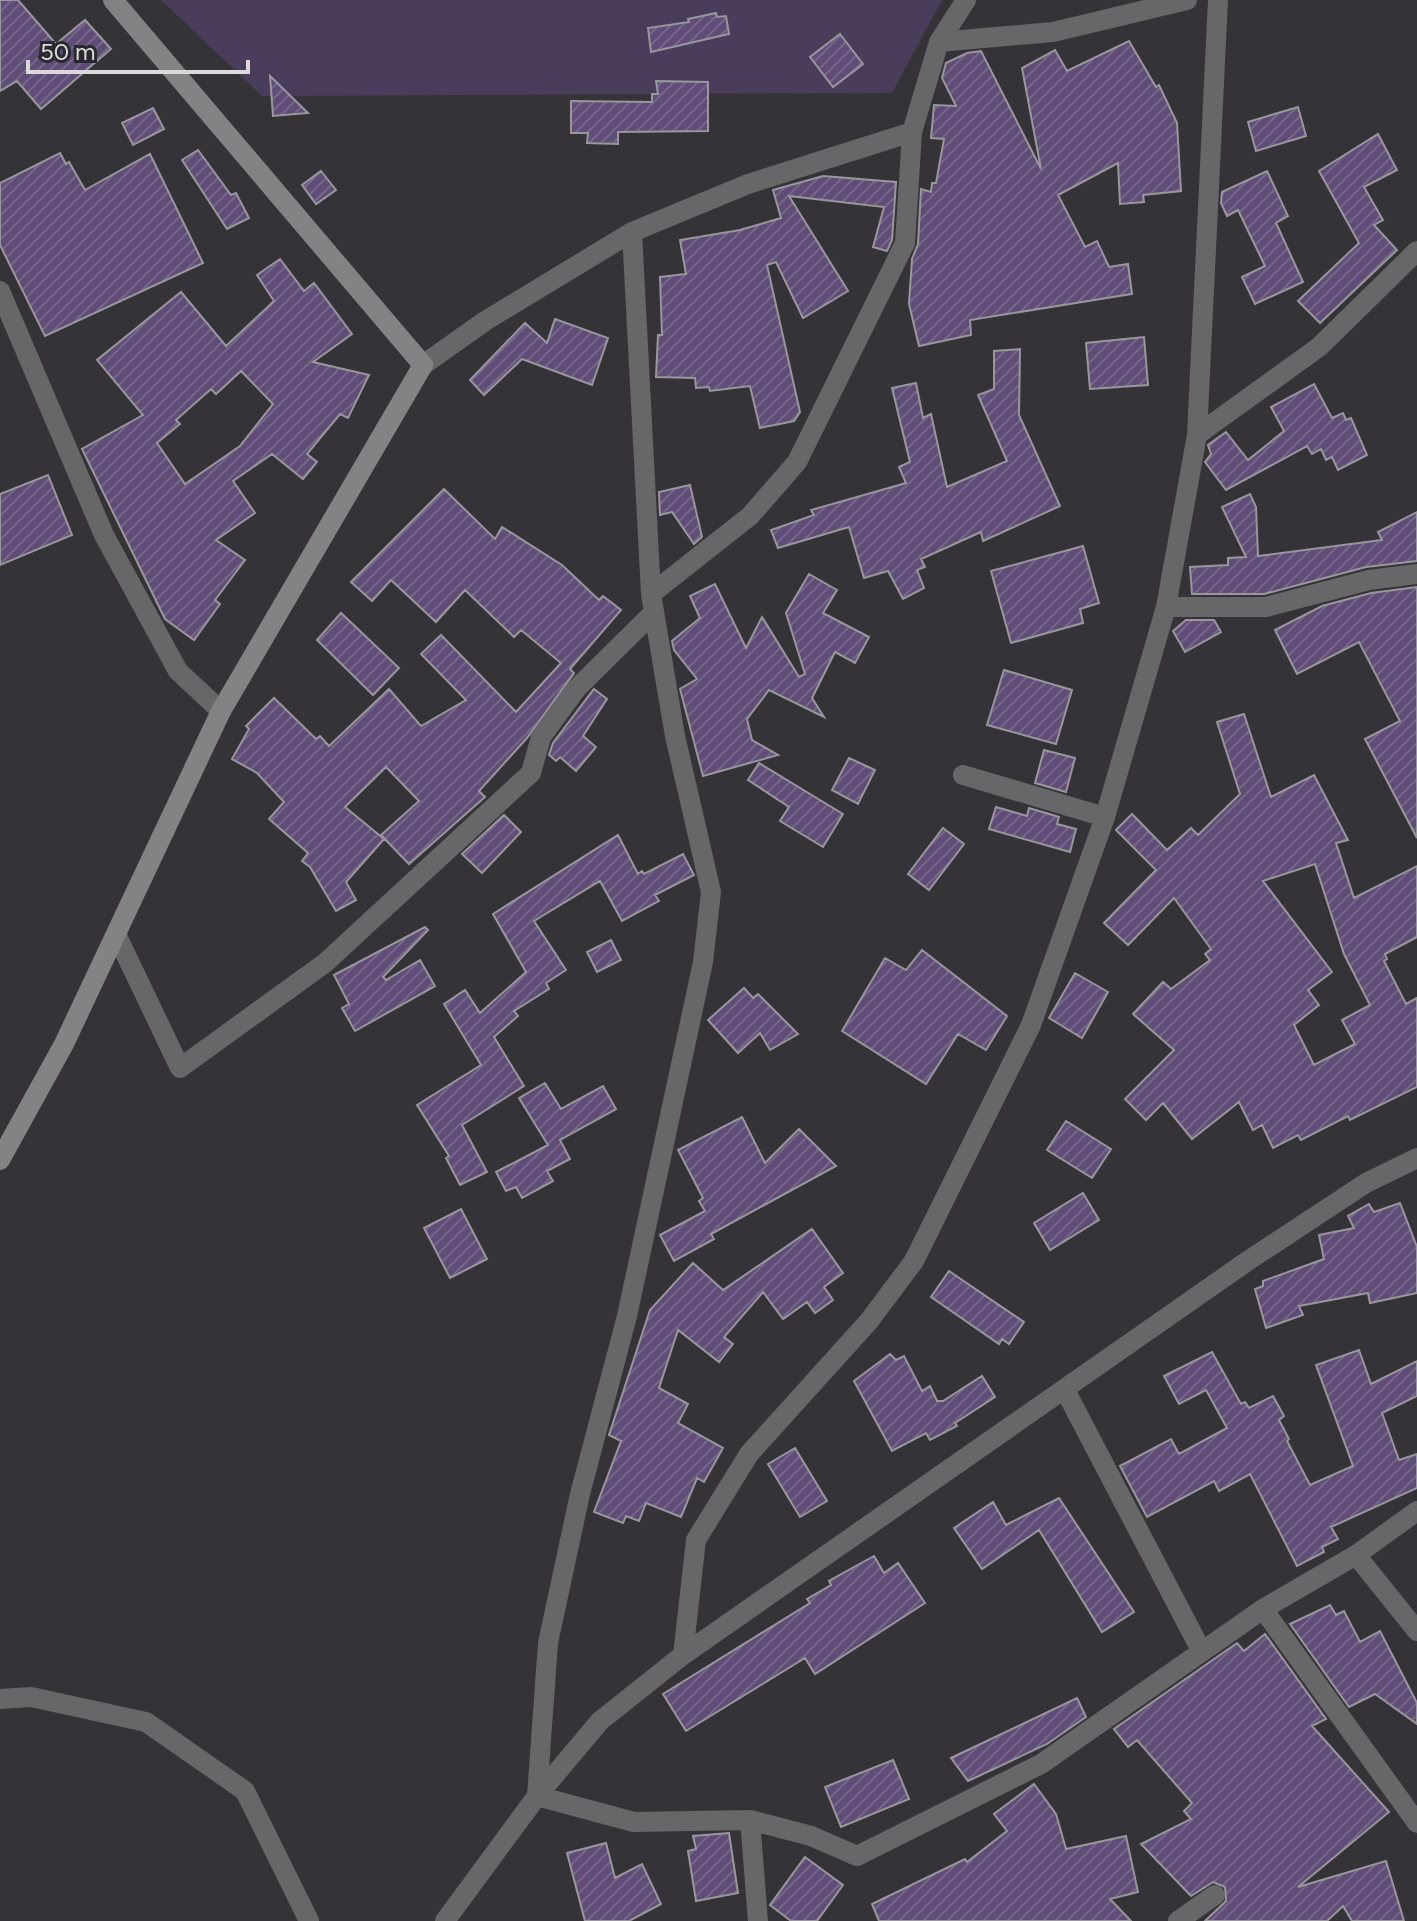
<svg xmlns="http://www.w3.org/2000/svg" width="1417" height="1921" font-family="Figtree,sans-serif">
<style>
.green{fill:#4a3d5c}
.building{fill:url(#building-hatch);stroke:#99979b;stroke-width:2;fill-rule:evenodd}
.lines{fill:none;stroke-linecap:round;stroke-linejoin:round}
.street{stroke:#676668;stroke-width:20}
.secondary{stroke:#838285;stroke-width:20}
</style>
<defs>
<pattern id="building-hatch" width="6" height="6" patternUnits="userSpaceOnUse" patternTransform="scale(2)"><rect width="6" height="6" fill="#5f4d77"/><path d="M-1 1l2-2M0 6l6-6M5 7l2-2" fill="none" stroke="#75668a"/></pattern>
</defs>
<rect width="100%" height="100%" fill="#353337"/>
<path class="green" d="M161,0H942L892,93L262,96Z"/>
<path class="building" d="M0,0H18L56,44L85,20L111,49L41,109L17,81L0,91Z
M716,13L717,17L726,16L729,34L651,52L648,28L689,22L688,19Z
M840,34L863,64L833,87L810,57Z
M1129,41L1156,87L1159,85L1177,123L1181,191L1143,195L1144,202L1120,204L1118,163L1058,195L1085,247L1097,241L1109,267L1128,264L1132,294L970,320L971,335L919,346L909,304L912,259L918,244L921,189L931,192L932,183H936L944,139L931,138L934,105L956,106L942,78L946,63L967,53L981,51L1041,169L1022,68L1055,50L1067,71Z
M270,76L308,113L273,116Z
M656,81L708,82V131L618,132V144L587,143L588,133H571V101L652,102V94H658Z
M1298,107L1306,136L1256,151L1248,122Z
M153,108L164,129L133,145L122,123Z
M1378,134L1397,170L1364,187L1383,220L1374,225L1397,250L1320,323L1298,301L1359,243L1319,171Z
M198,150L231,195L236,193L249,218L227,229L182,160Z
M60,153L66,164L69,162L85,190L150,154L203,263L45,336L0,245V183Z
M321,171L336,190L316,204L302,185Z
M1267,171L1288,216L1276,223L1303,282L1255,304L1242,277L1265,266L1238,210L1227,216L1221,203L1222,192Z
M823,176L896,182L892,240L887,251L873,247L884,207L789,196L848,291L803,318L776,262L767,265L800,412L794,421L760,428L750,386L710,391L709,387L696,388L695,378L656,377L658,335H662L660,277L686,274L680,240L740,230L781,218L773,190Z
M280,259L304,291L314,283L352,334L313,362L369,375L348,418L340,414L307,454L317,462L303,479L272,454L233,481L255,513L216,540L245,560L215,600L220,604L194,640L165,619L82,449L143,415L97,360L181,292L226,346L274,301L257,275ZM241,371L273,404L240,446L185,484L157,443L180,424L176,420L211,389L216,394Z
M555,319L608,338L592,385L522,359L484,395L470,380L525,323L547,343Z
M1144,337L1148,385L1090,389L1086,343Z
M1020,349L1019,415L1060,506L983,541L981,532L921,559L925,567L917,570L924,588L903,599L888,571L864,578L849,527L778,548L771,530L814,515L811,510L906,483L899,467L910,462L892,388L916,383L923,418L931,414L947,487L1007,461L978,395L994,389V351Z
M1314,384L1332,418L1343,413L1346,420L1351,418L1367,455L1338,470L1332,457L1326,460L1321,449L1312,454L1307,446L1226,490L1205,462L1211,454L1208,445L1226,432L1248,460L1284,431L1271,407Z
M48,475L72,535L0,565V494Z
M690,485L702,537L694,544L672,512L660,515L659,492Z
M444,489L495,539L502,527L562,565L599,600L603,596L621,610L570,669L574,673L527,738L479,791L485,797L409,864L381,835L419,801L386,767L345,807L384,839L346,882L356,900L336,911L310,867L302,861L308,853L269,819L284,802L257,773L232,759L249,729L246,726L274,698L316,739L320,736L329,746L389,689L421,726L466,700L421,654L441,635L516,712L561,663L521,630L514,637L465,590L436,622L391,580L372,601L351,582Z
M1250,494L1256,507L1258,556L1382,540L1378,532L1417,512V561L1366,567L1264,594H1192L1190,567L1228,565V558L1246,557L1222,507Z
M1083,546L1099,603L1080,609L1083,623L1011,643L991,571Z
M809,574L837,590L823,613L869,637L855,663L835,652L812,698L824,717L769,690L747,719L752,740L778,755L703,776L680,689L697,679L674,650L672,641L700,618L690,596L715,584L746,648L762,617L799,677L805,674L786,613Z
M1417,587V838L1365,739L1400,721L1359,642L1297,674L1275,630L1322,606L1371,593Z
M341,613L399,668L373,695L317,640Z
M1186,620H1214L1221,632L1185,652L1173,631Z
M1004,670L1072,690L1056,744L987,725Z
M594,689L607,699L583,736L596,747L576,771L560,757L556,761L549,755L553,743Z
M1244,714L1271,797L1314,775L1348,840L1336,843L1354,898L1417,866V937L1385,954L1387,959L1384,961L1406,1004L1417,998V1087L1350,1120L1348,1116L1301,1140L1298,1135L1273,1148L1262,1125L1253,1130L1239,1102L1192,1139L1163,1103L1146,1120L1125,1099L1174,1050L1133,1014L1163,982L1171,989L1210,960L1205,954L1211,949L1174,898L1128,945L1104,923L1156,870L1116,830L1132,814L1167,850L1191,828L1198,835L1240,794L1217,722ZM1315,864L1344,954L1370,1005L1342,1020L1355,1044L1314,1065L1294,1025L1319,1005L1308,990L1332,972L1263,881Z
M1044,750L1075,758L1066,792L1035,783Z
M849,758L875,770L858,804L832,790Z
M759,763L843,814L823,847L780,821L789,807L748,780Z
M996,807L1027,816L1029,808L1059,817L1057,824L1076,829L1070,852L989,829Z
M504,815L521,832L482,873L462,854Z
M943,828L964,844L929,890L908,874Z
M618,835L638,874L642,871L644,874L683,854L694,875L655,895L659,901L622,921L600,881L534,921L566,970L546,983L549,989L514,1011L518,1016L494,1037L524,1086L462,1125L487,1172L460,1185L446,1158L449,1156L417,1105L481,1065L444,1004L465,990L480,1013L526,972L493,914Z
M425,927L428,930L383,977L386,980L420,960L435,986L355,1031L342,1008L349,1004L334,975Z
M611,940L621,960L597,972L587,952Z
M922,950L1007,1016L986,1050L958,1034L926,1084L842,1031L885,958L906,970Z
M1075,973L1108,992L1082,1038L1049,1018Z
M744,988L753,998L758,994L798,1034L770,1050L760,1033L738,1053L708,1020Z
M545,1083L561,1109L603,1086L616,1109L560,1140L570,1159L547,1171L553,1181L522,1198L516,1187L506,1191L496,1172L548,1145L519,1098Z
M742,1117L765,1163L799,1129L836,1166L711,1234L714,1239L674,1261L660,1235L705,1211L699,1201L703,1198L678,1150Z
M1066,1121L1111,1149L1092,1178L1047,1150Z
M1083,1193L1099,1220L1050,1250L1034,1223Z
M1400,1203L1417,1247V1293L1370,1303L1368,1293L1299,1306L1303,1315L1266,1328L1255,1289L1263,1286V1281L1324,1259L1319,1235L1354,1228L1348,1216L1369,1204L1374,1212Z
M461,1209L487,1259L450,1278L424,1228Z
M812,1229L843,1273L824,1287L833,1300L815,1313L807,1302L783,1319L763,1292L724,1337L733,1344L719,1362L678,1330L659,1388L688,1404L678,1423L723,1448L704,1482L697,1478L681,1517L646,1503L639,1521L626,1516L623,1523L594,1512L621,1441L609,1435L650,1310L693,1263L723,1290Z
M949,1271L1024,1322L1009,1344L1002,1339L999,1344L931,1297Z
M1359,1350L1371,1384L1417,1361V1396L1382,1413L1399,1460L1417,1454V1488L1331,1527L1338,1539L1322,1547L1324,1552L1297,1566L1250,1474L1219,1491L1214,1481L1147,1517L1120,1466L1171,1439L1179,1454L1227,1428L1206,1390L1179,1404L1164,1376L1212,1352L1241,1404L1245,1402L1249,1408L1273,1396L1284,1416L1279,1420L1289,1439L1287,1441L1310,1485L1353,1466L1316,1365Z
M890,1354L896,1360L904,1356L922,1391L930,1386L937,1401H943L982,1376L995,1397L955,1423L957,1426L930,1440L926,1433L892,1451L854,1381Z
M795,1448L827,1501L800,1517L768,1464Z
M1059,1498L1134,1612L1102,1632L1039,1530L982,1569L954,1528L993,1502L1006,1525Z
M874,1556L884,1573L898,1563L925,1603L815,1674L805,1658L686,1731L663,1694L810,1603L807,1599L831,1585L829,1581Z
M1330,1605L1336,1615L1344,1611L1360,1642L1380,1631L1417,1703V1724L1375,1694L1349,1707L1290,1624Z
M1265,1634L1326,1719L1312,1726L1389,1812L1298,1887L1386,1861L1404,1921H1352L1343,1906L1327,1921H1205L1226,1901L1225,1887L1213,1882L1191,1896L1141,1844L1191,1819L1184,1811L1192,1803L1137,1740L1128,1747L1114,1729L1237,1643L1244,1651Z
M1077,1698L1086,1717L1047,1744L968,1781L951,1758Z
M893,1760L909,1799L841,1827L825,1787Z
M1034,1784L1056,1814L1066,1849L1126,1836L1138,1892L1110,1899L1131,1921H879L872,1904L965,1859L967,1862L1007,1831L994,1814Z
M729,1833L738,1893L696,1901L688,1851L696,1849L693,1836Z
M606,1843L615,1878L642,1864L661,1904L629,1921H585L567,1853Z
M805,1857L843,1885L817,1921H791L770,1905Z"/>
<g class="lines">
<path class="street" d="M939,42L1053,32L1187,0
M632,232L651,594L675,736L711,892L703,962L627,1316L580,1494L548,1643L537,1796L634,1822L750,1820
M0,291L104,535L178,671L221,711
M423,365L485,321L632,232L748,184L912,132
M1197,435L1319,347L1417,251
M651,594L750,516L797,462L905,243L912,132L939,42L966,0
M1166,607H1266L1369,580L1417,574
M963,775L1105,817
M116,934L180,1068L325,963L531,773L541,737L576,689L654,612
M1065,1390L1202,1652
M1356,1555L1417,1631
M1263,1609L1417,1823
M683,1655L696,1540L749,1454L869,1321L914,1261L1031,1025L1105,817L1166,607L1197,435L1218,0
M0,1699L31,1697L146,1722L245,1791L309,1921
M445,1921L537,1796L600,1721L683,1655L1249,1260L1366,1183L1417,1158
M758,1921L750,1820L811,1836L857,1856L1041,1764L1263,1609L1356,1555L1417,1511
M1178,1921L1215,1895"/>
<path class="secondary" d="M0,1160L64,1044L221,711L423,365L113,0"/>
</g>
<path d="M28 60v12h220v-12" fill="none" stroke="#dad9db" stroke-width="4"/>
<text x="40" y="60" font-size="24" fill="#dad9db" stroke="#2b292d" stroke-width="6" paint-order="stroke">50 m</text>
</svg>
